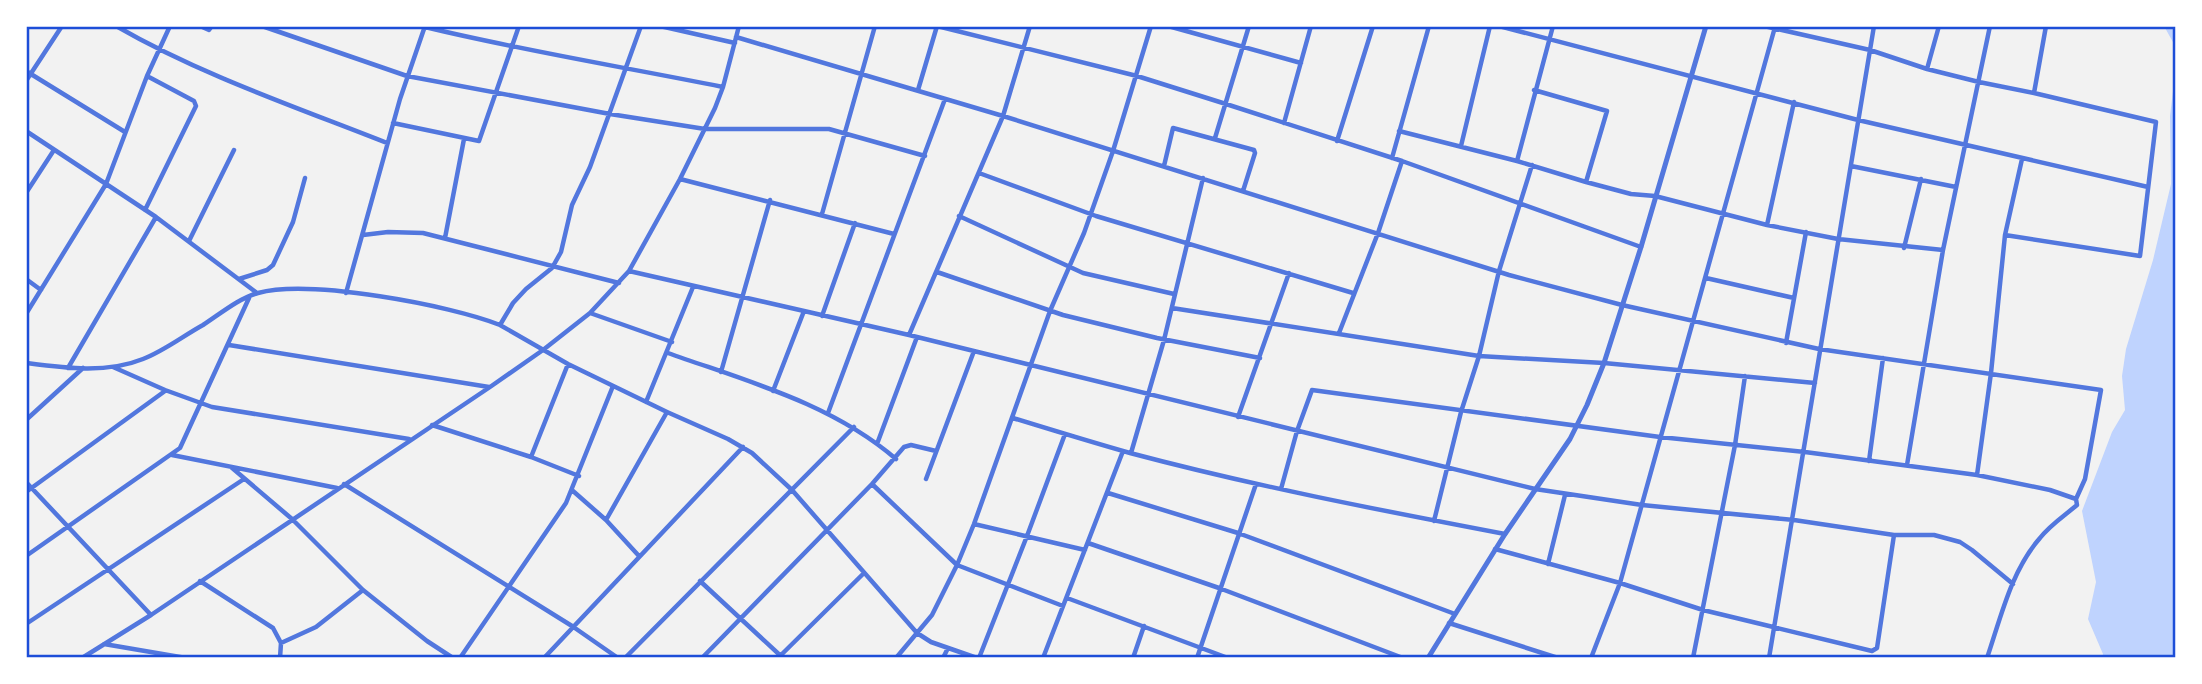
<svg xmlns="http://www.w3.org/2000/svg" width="2202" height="684" font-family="'Work Sans',sans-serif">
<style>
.water{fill:#bfd3fe}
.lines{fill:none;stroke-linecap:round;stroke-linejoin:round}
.minor{stroke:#5277de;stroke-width:4.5}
.tertiary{stroke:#5277de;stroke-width:5}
.neatline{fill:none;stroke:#1d4ed8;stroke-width:2.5}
</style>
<rect width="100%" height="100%" fill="#f2f2f2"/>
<path class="water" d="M2164,26H2176V658H2102L2103,654L2088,619L2096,582L2082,511L2112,432L2125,410L2122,376L2126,349L2153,260L2171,184L2170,116L2174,83V44Z"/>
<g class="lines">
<path class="minor" d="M116,26C201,75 296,107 387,143
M200,26L209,30L212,26
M262,26L407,76L610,114L705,129H829L925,156
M660,26L735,43
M1168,26L1301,63
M1499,26L1858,120L2148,187
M1764,26L1870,50L1927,69L1979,82L2034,93L2156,122L2140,256L2005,235
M425,27C524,51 624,67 723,87
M736,37L1003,116L1509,275L1622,305L1819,349L2101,390L2085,479L2076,499L2077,505C2064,516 2050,525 2040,538C2011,571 2001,617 1987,658
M1927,69L1939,26
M26,71L125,132
M26,81L62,26
M918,90L937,26L1137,76L1226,104L1402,161L1641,247
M1534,90L1607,111L1586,182
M2034,93L2046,26
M393,123L479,141L519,26
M1284,123L1311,26
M26,131L156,217L257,293
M1399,131L1517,161L1586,182L1631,194L1655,196L1767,225L1838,239L1943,250
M1215,138L1249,26
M1337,141L1373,26
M1461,146L1490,26
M1392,158L1429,26
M1517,161L1553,26
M1164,166L1173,128L1254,150L1255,153L1243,191
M1851,166L1956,187
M979,173L1096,216L1353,293
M680,179L894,234
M26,193L54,150
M145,210L196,106L194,101L147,76
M822,214L875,26
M959,216L1083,273L1174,294
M1767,225L1794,102
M363,235L388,232L423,233L619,283
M445,238L464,139
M189,241L234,150
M1904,248L1921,179
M629,271L909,335L1535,489L1642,505L1794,520L1894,535H1934L1960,542L1972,550L2013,584
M937,272L1063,315L1157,338L1260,358
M1706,278L1794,298
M26,279L41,290
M239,279L267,270L273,265L293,222L305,178
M346,293L400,99L425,26
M1172,308L1479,356L1604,363L1815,383
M590,313L672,342
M26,314L106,184L147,76L170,26
M822,316L855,223
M500,325L513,303L526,289L552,268L561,252L572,205L590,167L641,26
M1339,333L1378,233L1402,161
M909,335L1003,116L1030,26
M1786,343L1806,232
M229,345L489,387
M668,353C746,381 831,403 896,459
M26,363C64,368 106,374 143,359C164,351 183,336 203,325C220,314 239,298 258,293C310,279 450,305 500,325L568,364L667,412L728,439L752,453L792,490L917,633L931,642L977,658
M113,367L165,390L212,407L409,439
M68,368L156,217
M721,372L770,200
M773,391L804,311
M646,402L693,287
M828,413L945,99
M1238,417L1289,273
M1013,418C1052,430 1091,442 1130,453C1254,486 1379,510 1505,534
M26,420L83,368
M432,425L531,457L579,476
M877,444L917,337
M1131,453L1164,340L1203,178
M172,455L337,488
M531,457L568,364
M1869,461L1883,358
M1907,465L1943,250L1990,26
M231,467L292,519L363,590L427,641L453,658
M1977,475L1991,373L2005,235L2022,159
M926,479L974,351
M26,482L151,615
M344,484L572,626L618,658
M872,484L957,565L1063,606
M1281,489L1297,431L1312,390L1660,437L1805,452L1977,475L2050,490L2076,499
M573,491L606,520L639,556
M26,492L165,391
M1108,493L1238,533L1455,614
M606,520L667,412
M1434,521L1461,412L1479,356L1499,271L1532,165
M974,524L1085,550
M1088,543L1219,588L1403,658
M1495,549L1620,583L1703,610L1872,651L1877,648L1894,535
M26,556L180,448L249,298
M1548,564L1565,495
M200,581L273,628L281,643L280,658
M700,581L783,658
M1067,598L1228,658
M1449,623L1558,658
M26,624L244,479
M281,643L316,627L363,590
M104,644L186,658
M82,658L151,615L490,387L543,350L590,313L629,271L680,179L715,108L723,87L739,26
M460,658L566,503L613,386
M544,658L743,447
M625,658L854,427
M702,658L872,484L904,447L911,445L936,451
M778,658L864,573
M896,658L932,615L957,565L974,524L1050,311L1084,233L1113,151L1151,26
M943,658L948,648
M979,658L1027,536L1065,434
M1043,658L1123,451
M1133,658L1144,626
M1197,658L1256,484
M1591,658L1620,583L1775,27
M1693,658L1735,445L1745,376
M1769,658L1874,26"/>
<path class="tertiary" d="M1428,658L1505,534L1570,439L1587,405L1604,363L1641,247L1706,26"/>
</g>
<rect width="2202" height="684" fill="none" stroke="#ffffff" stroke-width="56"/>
<rect x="28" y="28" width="2146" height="628" class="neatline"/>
</svg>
